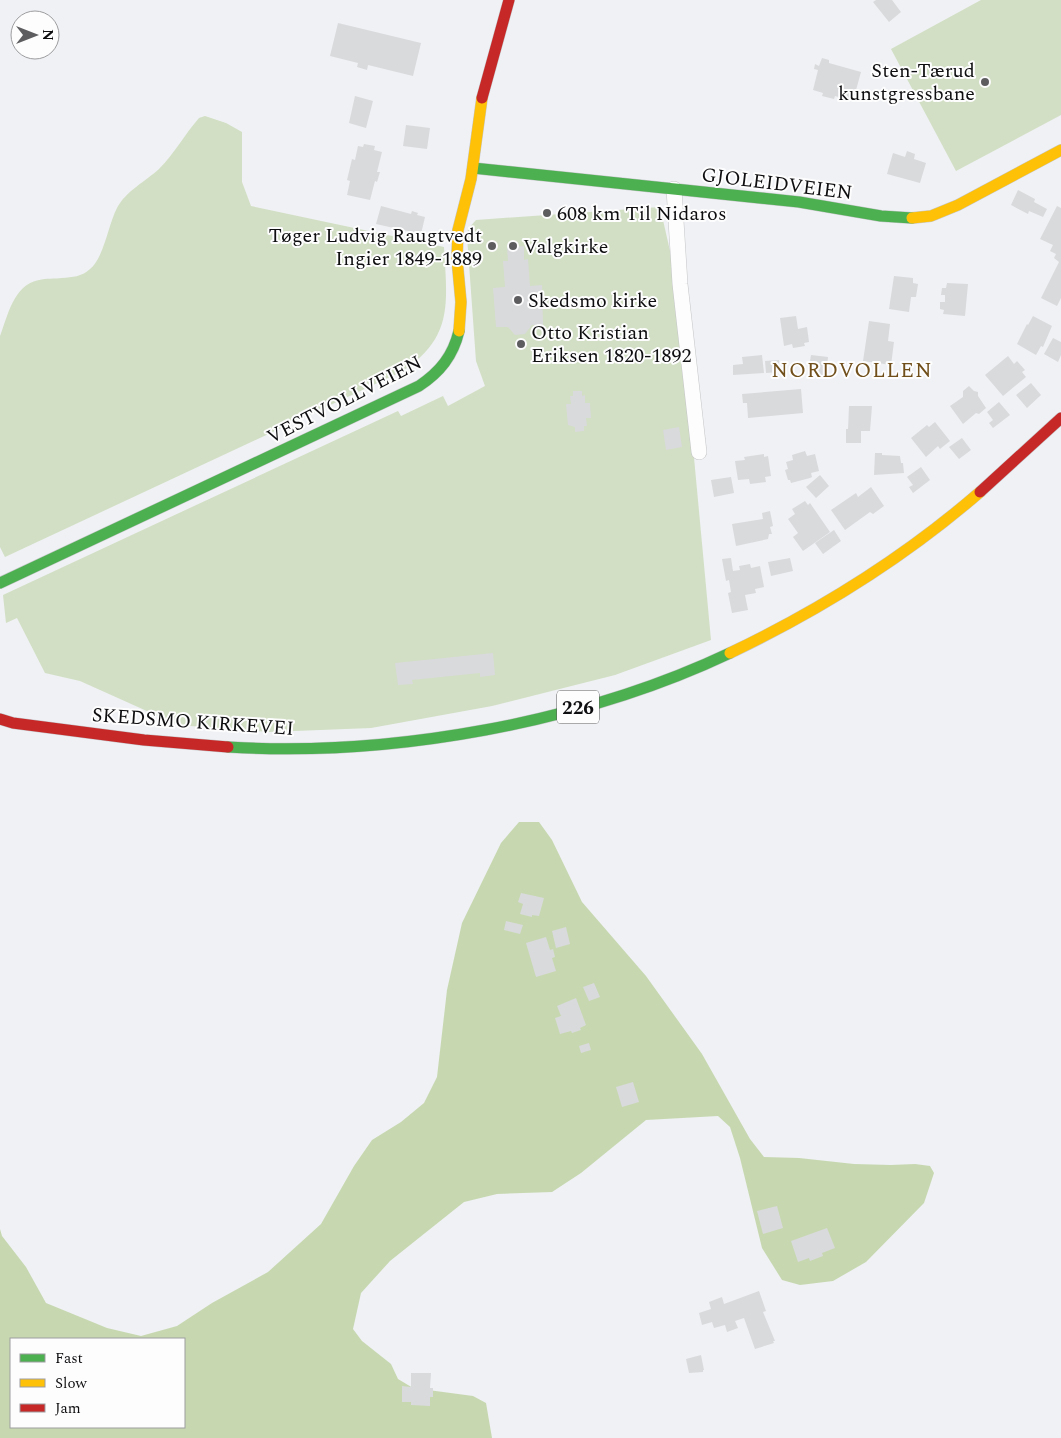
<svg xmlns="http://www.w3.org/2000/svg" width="1061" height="1438" font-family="Spectral,serif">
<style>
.green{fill:#d2dfc4}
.forest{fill:#c7d8b0;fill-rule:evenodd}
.building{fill:#d9dadc}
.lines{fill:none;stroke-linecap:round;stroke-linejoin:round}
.street-casing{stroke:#c5c6c8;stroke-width:16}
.fast-casing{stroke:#c5c6c8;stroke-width:12}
.slow-casing{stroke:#c5c6c8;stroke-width:12}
.jam-casing{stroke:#c5c6c8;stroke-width:12}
.street{stroke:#fdfdfd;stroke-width:15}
.fast{stroke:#4caf50;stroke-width:11}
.slow{stroke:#ffc107;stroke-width:11}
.jam{stroke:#c62828;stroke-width:11}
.poi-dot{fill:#5d5d60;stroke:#fdfdfe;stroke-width:2}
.labels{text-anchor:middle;stroke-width:4;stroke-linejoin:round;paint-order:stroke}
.shield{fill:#fdfdfe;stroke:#565657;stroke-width:1}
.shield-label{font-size:19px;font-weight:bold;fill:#0e0e10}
.poi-label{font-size:20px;fill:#0e0e10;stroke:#fdfdfe;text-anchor:start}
.street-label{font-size:20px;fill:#0e0e10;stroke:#fdfdfe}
.neighbourhood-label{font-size:21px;letter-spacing:1px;fill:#704f1b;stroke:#fdfdfe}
</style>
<rect width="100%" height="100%" fill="#eff1f4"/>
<path class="green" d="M981,0H1061V115L956,171L891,49Z
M205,116L226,123L242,132V182L251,206L444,247C447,303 454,338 401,372L5,557L0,547V336C8,316 13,285 39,280C46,278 55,279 62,278C73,277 81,277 90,269C104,258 108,225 117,208C126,191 146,181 159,169C174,154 185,134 199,118Z
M660,207L678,286L711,640L615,675L492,706L371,728L269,732L178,725L80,681L45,673L17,618L6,623L3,595L398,411L401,416L443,396L448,406L485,386L476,361L467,236L468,229L476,220Z"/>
<path class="forest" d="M519,822H539L552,840L582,902L646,976L702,1054L750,1139L764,1157L799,1158L854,1164L891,1165L915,1164L930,1166L934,1173L924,1203L866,1262L833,1281L800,1285L782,1280L762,1248L740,1158L730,1127L718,1116L646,1120L581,1173L552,1192L497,1194L464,1202L390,1261L361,1293L353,1329L362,1341L391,1364L398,1379L413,1388L473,1396L486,1403L492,1438H0V1229L2,1236L26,1267L46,1303L107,1328L141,1336L177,1326L212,1303L268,1272L321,1224L354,1166L372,1140L401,1122L424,1103L437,1077L447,990L462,923L501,843ZM11,1339H184V1427H11Z"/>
<path class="building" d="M876,0H892L901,12L889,22L873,2Z
M338,23L421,43L413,76L368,65L367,70L357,67L358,63L330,56Z
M822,58L829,60V63L861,72L853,101L835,96L834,99L822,96L823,93L813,90L818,70L814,69L815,64L819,66Z
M355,96L373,101L366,128L349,123Z
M406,125L430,128L427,149L403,146Z
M364,144L375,146L374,150L382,152L377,172H380L377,182L375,181L370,200L347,195L350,181L347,180L352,159L355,160L358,146L363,147Z
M907,151L915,154L914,159L926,163L920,183L887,174L893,153L905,157Z
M1018,190L1035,199L1034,202L1047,209L1043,217L1029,211L1028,214L1011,205Z
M381,206L411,214L412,211L418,213L417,215L425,217L421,234L376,224Z
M1057,206L1061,208V298L1057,306L1041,298L1059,262L1054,258L1056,254L1050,251L1053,245L1040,239Z
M524,246V260L528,259L530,286L542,285L543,325H532L525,334L515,335L508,327H496L493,288L505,287L503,261H508L507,247Z
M894,276L913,278V283L918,284L916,297H911L909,312L889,309Z
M947,283L968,284L965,316L943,314L944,310L940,309V302H945V295H941L942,288H946Z
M796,316L798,329L807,327L809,342L804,343L805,346L793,348L792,344L784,346L780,318Z
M1033,316L1052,326L1043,347L1041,346L1036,355L1017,344L1027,324L1028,325Z
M869,321L890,324L888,341L894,342L891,365L863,361Z
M1053,338L1061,342V355L1058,362L1044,354Z
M762,355L764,373L733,375V365L743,364L742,357Z
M811,355L828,357L826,377L808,374Z
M1008,356L1014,364L1017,361L1025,370L1022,372L1026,377L1003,396L985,375Z
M779,360L780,372L766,373L765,361Z
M1031,383L1041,395L1027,408L1016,395Z
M969,386L974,391L978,392V396L986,408L979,414L976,413L963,424L950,406L963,397V391Z
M801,389L803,413L748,418L747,403H743L742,394Z
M573,391H582V396L585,395V403H590L591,418H586L587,426H584V431L575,432V427L568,425L566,404H571L570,396H573Z
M999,402L1010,415L993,428L989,423L993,420L987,412Z
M849,406H872L870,431H861V443H846V429H848Z
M935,422L950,441L940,449L938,446L926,457L911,438L927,425L929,427Z
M679,427L682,447L666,450L663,430Z
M962,438L971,450L959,459L949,447Z
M805,451L807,456L815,454L819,471L811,473L812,477L810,478L791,483L790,480H788L785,470L788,469L786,462L793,460L792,455Z
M875,453H882V455L900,456L901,463H903L904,473L874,475Z
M764,454V457L768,456L771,476L765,477L766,482L750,484L749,479L738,480L735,461L745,460L744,457Z
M921,467L930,480L913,493L909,487L913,485L907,477Z
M820,475L829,486L816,498L806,487Z
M731,477L734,493L714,497L711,480Z
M871,487L884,506L873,514L870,512L845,530L831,510L856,493L858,497Z
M805,501L808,505L810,503L830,532L803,551L793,537L798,533L788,519L795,514L792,509Z
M770,511L773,526L770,527L772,534H769L768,539L736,546L732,524L763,519L762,513Z
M834,530L841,541L823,554L815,543Z
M731,558L733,571L740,570L739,566L750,564L751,568L760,566L764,587L755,589L756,593L745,595L748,610L732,613L728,593L731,592L729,580L726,581L722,559Z
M790,558L793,571L771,576L768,562Z
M493,653L495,675L480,677V673L412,680L413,684L398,685L395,663Z
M521,893L544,898L539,916L532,915V917L520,914L523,904L518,902Z
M506,921L523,925L520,934L504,930Z
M566,927L570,944L556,948L552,931Z
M546,937L550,950L553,949L555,957L552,958L556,971L536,977L526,943Z
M594,983L600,997L589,1001L583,987Z
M576,998L586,1025L580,1028L581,1030L572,1033L571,1031L560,1034L555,1018L561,1016L557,1006Z
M589,1043L591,1050L581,1053L579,1046Z
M633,1082L639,1102L622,1107L616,1087Z
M777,1206L783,1228L763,1234L757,1211Z
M827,1228L835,1248L822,1253L823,1256L810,1261L809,1258L798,1262L791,1241Z
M759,1291L766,1311L763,1312L775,1341H773L774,1343L755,1349L744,1318L735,1321L738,1328L727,1332L725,1325L714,1328L712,1322L702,1325L699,1313L711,1309L709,1302L722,1297L724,1304Z
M701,1355L704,1370H703V1372L689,1373L686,1359Z
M411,1373H431L430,1388H433V1397H430V1406L411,1405V1402H402V1386L411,1387Z"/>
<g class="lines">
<g class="street-casing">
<path id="street" d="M674,189L680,284L699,452"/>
</g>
<g class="fast-casing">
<path id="fast" d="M473,168L799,202L881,216L912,218
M0,583L419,386C440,372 453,356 459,331
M228,747C392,757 582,723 730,653"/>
</g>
<g class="slow-casing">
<path id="slow" d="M912,218L931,216L958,205L1061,150
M459,331L461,302L457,259L458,230L471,179L482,98
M730,653C820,610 905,557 980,492"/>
</g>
<g class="jam-casing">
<path id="jam" d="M482,98L509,0
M980,492L1061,418
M0,719L13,723L144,740L228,747"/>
</g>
<use href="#street" class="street"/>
<use href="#fast" class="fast"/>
<use href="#slow" class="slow"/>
<use href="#jam" class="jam"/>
</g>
<g class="poi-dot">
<circle cx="985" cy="82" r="5"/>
<circle cx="547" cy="213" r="5"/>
<circle cx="492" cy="246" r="5"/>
<circle cx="513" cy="246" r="5"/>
<circle cx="518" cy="300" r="5"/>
<circle cx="521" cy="344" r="5"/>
</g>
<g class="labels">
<rect class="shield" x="557" y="690.5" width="42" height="33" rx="4"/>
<g class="shield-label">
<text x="578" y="714">226</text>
</g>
<g class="poi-label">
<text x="975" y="77" text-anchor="end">Sten-Tærud<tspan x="975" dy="23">kunstgressbane</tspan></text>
<text x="557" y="220">608 km Til Nidaros</text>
<text x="482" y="242" text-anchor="end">Tøger Ludvig Raugtvedt<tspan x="482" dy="23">Ingier 1849-1889</tspan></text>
<text x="523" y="253">Valgkirke</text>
<text x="528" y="307">Skedsmo kirke</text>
<text x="531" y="339">Otto Kristian<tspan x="531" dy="23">Eriksen 1820-1892</tspan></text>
</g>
<g class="street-label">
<text transform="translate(777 183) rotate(7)" y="7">GJOLEIDVEIEN</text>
<text transform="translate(344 399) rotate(-27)" y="7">VESTVOLLVEIEN</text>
<text transform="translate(193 721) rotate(4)" y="7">SKEDSMO KIRKEVEI</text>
</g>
<g class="neighbourhood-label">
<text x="852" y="377">NORDVOLLEN</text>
</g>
</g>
<rect x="10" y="1338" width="175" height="90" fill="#fdfdfe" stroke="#9d9d9f"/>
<rect x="20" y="1354" width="25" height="8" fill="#4caf50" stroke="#9d9d9f"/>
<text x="55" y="1363" font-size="15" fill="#0e0e10">Fast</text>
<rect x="20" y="1379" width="25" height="8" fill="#ffc107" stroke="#9d9d9f"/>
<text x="55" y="1388" font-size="15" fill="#0e0e10">Slow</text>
<rect x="20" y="1404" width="25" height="8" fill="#c62828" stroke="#9d9d9f"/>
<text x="55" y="1413" font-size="15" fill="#0e0e10">Jam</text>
<g transform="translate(35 35) rotate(90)"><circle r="24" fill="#fdfdfe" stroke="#9d9d9f"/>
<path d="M0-4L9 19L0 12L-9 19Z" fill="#5d5d60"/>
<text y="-8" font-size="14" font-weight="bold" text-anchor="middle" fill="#0e0e10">N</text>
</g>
</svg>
